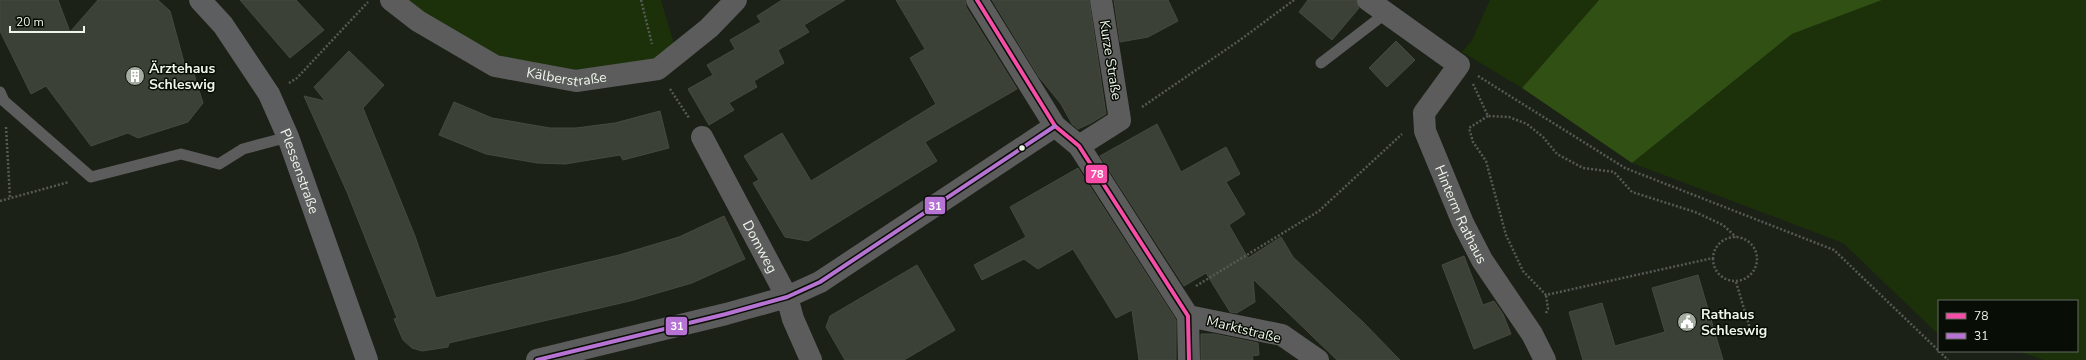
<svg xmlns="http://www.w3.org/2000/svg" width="2086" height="360" font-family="'Nunito Sans',sans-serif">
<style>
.green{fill:#1c310a}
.forest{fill:#305014}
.building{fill:#3b4137;stroke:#454a40}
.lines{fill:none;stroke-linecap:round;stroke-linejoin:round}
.path{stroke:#575957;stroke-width:2.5;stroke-dasharray:2 2;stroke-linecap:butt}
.lane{stroke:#5c5c5d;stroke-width:11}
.street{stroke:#5c5c5d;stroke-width:22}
.secondary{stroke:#5d5e5f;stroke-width:22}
.bus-1-casing{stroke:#080d05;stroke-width:7}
.bus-2-casing{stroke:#080d05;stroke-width:7}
.bus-1{stroke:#f54da8;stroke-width:4}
.bus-2{stroke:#b673d3;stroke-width:4}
.bus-dot{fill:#eef6ea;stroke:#080d05;stroke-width:1.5}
.labels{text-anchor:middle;stroke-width:3;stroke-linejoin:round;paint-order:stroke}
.street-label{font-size:14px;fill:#eef6ea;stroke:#080d05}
.poi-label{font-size:14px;font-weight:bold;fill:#eef6ea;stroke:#080d05;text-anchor:start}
.line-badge{stroke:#080d05;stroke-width:1.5}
.badge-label{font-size:11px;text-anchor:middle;font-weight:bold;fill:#fff}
</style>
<rect width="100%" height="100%" fill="#1b2116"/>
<path class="green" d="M402,0H661L676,51L651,66L575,76L502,63Z
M1490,0H1599L1522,88L1462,52L1472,40Z
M1882,0H2086V360H2044L2018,351H2077V301H1939V335L1843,243L1632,163L1792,34Z"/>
<path class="forest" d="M1599,0H1882L1792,34L1632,163L1522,88Z"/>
<path class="building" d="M0,0H58L70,32L98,0H158L170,11L185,66L193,71L203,103L188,122L138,138L128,133L91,146L46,86L31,94L0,31Z
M240,0H296L324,30L290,58Z
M782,0H845L804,25L809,32L778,50L784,63L754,81L757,87L729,103L734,110L709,125L688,89L713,75L707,65L735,49L730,40L761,22L757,16Z
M896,0H965L966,7L1017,89L925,142L937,161L808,241L785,237L753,183L759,180L744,156L782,133L811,181L936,104L910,58L925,49Z
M992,0H1089L1106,114L1091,123L1078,129L1072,124L1061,104L1039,77Z
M1114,0H1168L1178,21L1148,37L1120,42Z
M1308,0H1356L1359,8L1332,40L1299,12Z
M1396,41L1415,60L1387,87L1369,68Z
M349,51L384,85L363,108L415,236L436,298L619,255L679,237L724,216L745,259L692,283L630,301L449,343L448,347L422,351L412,348L403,340L394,319L397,318L347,192L304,96L325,101L314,87Z
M454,102L492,118L550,128H576L615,123L660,111L669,148L623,160L620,155L565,164L537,163L486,154L439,135Z
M1157,124L1181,172L1226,147L1240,174L1226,182L1245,214L1229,225L1248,258L1281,237L1293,257L1363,322L1400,360H1337L1253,279L1255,302L1237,313L1230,312L1206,273L1184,286L1100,156Z
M1078,168L1176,320V360H1139L1132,310L1116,318L1073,249L1038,269L1024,259L982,280L974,265L1026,237L1010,207Z
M1464,256L1483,305L1494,301L1503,314L1511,334L1474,349L1442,265Z
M917,265L955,330L904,360H845L826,327L830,316Z
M1698,275L1723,360H1583L1569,312L1602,303L1615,346L1665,332L1652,288Z
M1201,334H1214L1258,343L1259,355L1252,356L1253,360H1201Z"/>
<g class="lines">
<path class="path" d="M641,0L652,44
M1478,76L1625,168L1834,250L1939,351
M289,83L297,78L368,2
M1473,84L1488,116L1509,117L1527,124L1543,137L1557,154L1583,168L1614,172L1632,192L1695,212L1723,225L1736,237
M670,89L689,118
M1142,107L1240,40L1294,0
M1488,116L1469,128L1473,142L1486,161L1506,235L1523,271L1546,295L1713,258
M6,127L10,198
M0,201L69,182
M1713 259a22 22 0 1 1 44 0a22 22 0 1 1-44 0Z
M1736,282L1751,332
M1196,286L1319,211L1402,134
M1546,313L1548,309L1546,295
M1939,351L1948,360"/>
<path class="lane" d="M1321,63L1386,13
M0,92L4,101L91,177L181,154L219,164L243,149L288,137"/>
<g class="street">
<path id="s1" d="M391,0L418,21L495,66L576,81L658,69L709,28L736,0"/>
<path d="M977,0L1055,126L1079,146L1188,316L1189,360"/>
<path id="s2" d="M1368,0L1459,65L1424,113L1425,131L1463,223L1482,260L1532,334L1545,360"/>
<path id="s3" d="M702,137L787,297L793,319L811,360"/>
<path d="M1079,146L1120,120L1101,0"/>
<path d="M1188,316L1282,335L1318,360"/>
<path d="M537,360L726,314L787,297L820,282L1055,126"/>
</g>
<path class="secondary" id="s4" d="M200,0L223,25L269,94L288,137L367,360"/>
<g class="bus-1-casing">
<path id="bus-1" d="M977,0L1055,126L1079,146L1188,316L1189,360"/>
</g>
<g class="bus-2-casing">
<path id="bus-2" d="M537,360L726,314L787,297L820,282L1055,126"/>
</g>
<use href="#bus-1" class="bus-1"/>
<use href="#bus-2" class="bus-2"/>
</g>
<defs>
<g id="building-disc" transform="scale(1)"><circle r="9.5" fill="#a4aba0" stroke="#080d05"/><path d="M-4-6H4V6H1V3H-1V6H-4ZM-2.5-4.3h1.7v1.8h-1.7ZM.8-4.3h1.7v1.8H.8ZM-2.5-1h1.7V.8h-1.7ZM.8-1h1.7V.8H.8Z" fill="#fff"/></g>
<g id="civic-disc" transform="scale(1)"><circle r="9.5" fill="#a4aba0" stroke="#080d05"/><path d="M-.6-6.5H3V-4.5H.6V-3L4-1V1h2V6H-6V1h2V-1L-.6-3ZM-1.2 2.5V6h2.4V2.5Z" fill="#fff"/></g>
</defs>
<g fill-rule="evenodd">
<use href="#building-disc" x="135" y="76"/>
<use href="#civic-disc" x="1687" y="322"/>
</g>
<circle class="bus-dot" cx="1022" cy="148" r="3.5"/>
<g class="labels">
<g class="street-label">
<text transform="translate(1111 60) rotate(81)" y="5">Kurze Straße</text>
<text dy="5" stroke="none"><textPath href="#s1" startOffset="196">Kälberstraße</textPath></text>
<text dy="5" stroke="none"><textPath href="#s4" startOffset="200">Plessenstraße</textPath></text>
<text dy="5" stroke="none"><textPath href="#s2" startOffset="280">Hinterm Rathaus</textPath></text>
<text dy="5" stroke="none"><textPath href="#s3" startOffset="124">Domweg</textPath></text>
<text transform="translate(1244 329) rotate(14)" y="5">Marktstraße</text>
</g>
<g class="poi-label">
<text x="149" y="73">Ärztehaus<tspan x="149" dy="16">Schleswig</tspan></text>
<text x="1701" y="319">Rathaus<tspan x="1701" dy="16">Schleswig</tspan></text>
</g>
</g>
<g class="line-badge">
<rect x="1085" y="164" width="23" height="20" rx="4" fill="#f54da8"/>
<rect x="924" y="196" width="22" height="19" rx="4" fill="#b673d3"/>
<rect x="665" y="316" width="23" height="20" rx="4" fill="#b673d3"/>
</g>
<g class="badge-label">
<text x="1097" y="178">78</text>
<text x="935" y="210">31</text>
<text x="677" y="330">31</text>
</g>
<rect x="1938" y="300" width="140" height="52" fill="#080d05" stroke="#646a61"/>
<rect x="1946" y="313" width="20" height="6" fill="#f54da8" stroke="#646a61"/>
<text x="1974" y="320" font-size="12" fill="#eef6ea">78</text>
<rect x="1946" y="333" width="20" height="6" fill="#b673d3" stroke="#646a61"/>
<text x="1974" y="340" font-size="12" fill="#eef6ea">31</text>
<path d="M10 26v6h74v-6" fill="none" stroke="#eef6ea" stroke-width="2"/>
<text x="16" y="26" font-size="12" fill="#eef6ea" stroke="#080d05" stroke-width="3" paint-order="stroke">20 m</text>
</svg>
